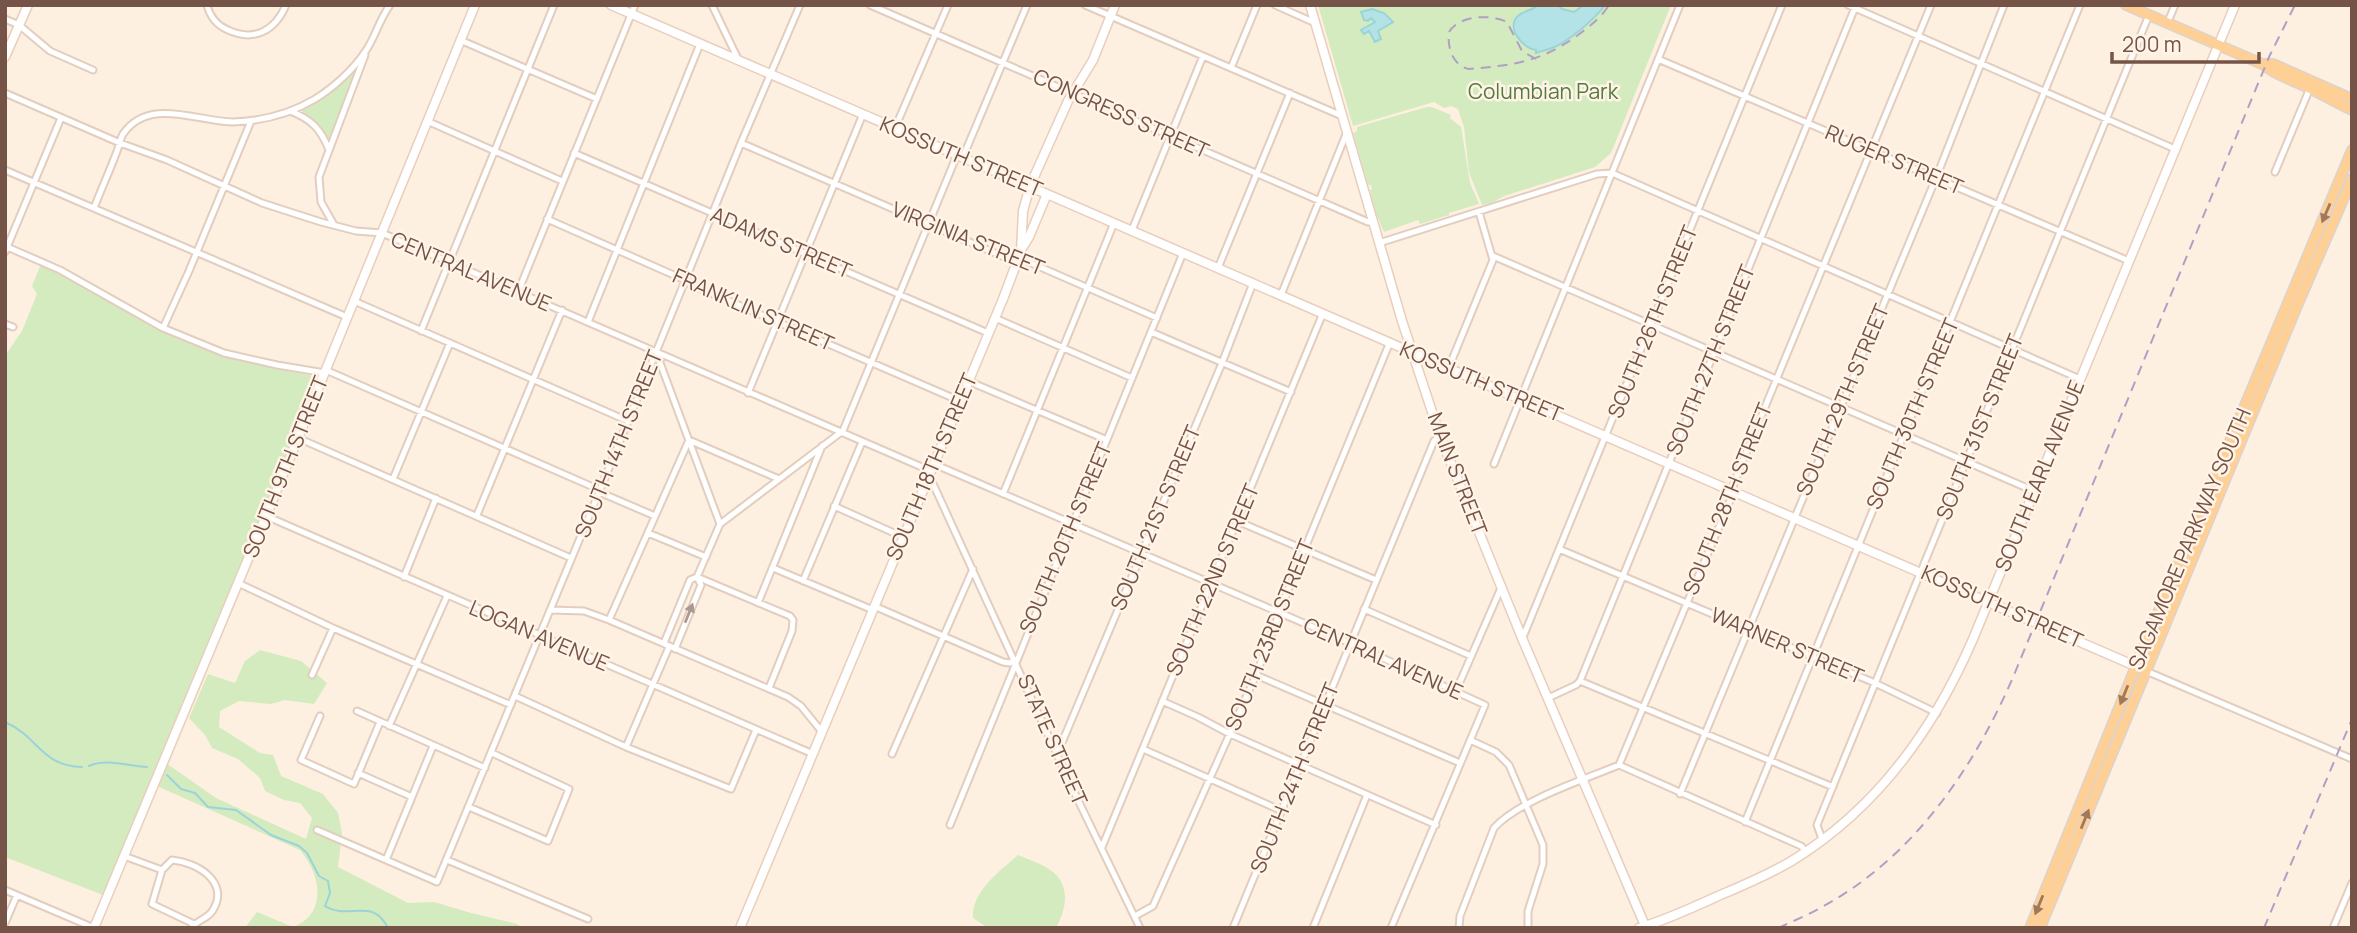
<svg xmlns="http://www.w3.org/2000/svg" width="2357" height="933" font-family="Manrope,sans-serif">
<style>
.green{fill:#d3ebbe}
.water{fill:#b4e3e7;stroke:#9ad4d9;stroke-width:2}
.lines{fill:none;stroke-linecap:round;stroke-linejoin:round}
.stream{stroke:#9ad4d9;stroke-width:2}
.street-casing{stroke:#e3cdbf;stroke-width:9}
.secondary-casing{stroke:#e9cebc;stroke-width:11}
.primary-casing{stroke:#dbd3cf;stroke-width:12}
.street{stroke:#fff;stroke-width:5}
.secondary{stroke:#fff;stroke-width:8}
.primary{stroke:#ffd095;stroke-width:9}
.rail{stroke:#b19fc6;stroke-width:2;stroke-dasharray:10 7;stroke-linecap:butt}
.oneway{fill:#9e795e}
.oneway2{fill:#ac9891}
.labels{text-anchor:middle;stroke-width:5;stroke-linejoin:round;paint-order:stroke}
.park-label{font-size:21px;fill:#547b3e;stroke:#fff4e7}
.street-label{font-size:21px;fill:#755447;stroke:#fff4e7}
</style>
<rect width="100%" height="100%" fill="#fdf0e0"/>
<path class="green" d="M1318,5H1671L1611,153L1595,167L1504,196L1494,202L1482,205L1469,172L1464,127L1458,109L1451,106L1444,108L1434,102L1353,126Z
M355,67L358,69L331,138L329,139L319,124L301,110Z
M1427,107H1432L1451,115L1450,118L1461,127L1470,183L1479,204L1449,213V215L1420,224L1418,220L1384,232L1374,209L1370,190L1372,189L1371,185H1368L1353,133L1357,131V127Z
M41,264C92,289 140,323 193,345C233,361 276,369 318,377L103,895L5,857V356L22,331L37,294L32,286Z
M260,650L301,661L327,683L314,704L285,700L271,704L239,701L220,711L219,727L260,753L273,755L281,776L323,794L338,813L342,833L338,867L408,903L434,902L471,913L517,924L523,928H245L257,912L293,927C328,913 321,875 300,850L157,786L166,763L216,798L306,839L312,818L300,803L284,800L265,791L260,778L238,759L212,748L205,735L189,718L208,674L235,683L245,661Z
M1018,855C1029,860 1044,864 1053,872C1071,887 1066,910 1056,928H988L973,918C971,892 1000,871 1018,855Z"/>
<path class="water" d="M1538,5H1558L1562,9L1574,12L1584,5H1605C1596,18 1567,43 1552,48C1547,50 1541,51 1536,53V50C1524,49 1505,28 1518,16C1524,10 1532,11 1538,5Z
M1372,9L1384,13L1393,22L1378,31L1381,39L1375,42L1369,31L1364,34L1361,30L1375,22L1371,18L1368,21L1364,20L1361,12Z"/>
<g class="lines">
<path class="stream" d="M5,722C39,737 41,766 82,767
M89,766C105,758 129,766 147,767
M167,775L181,789L195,793L208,807L236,810L271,835L299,846L307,853L319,876L328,881L330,893L325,906C349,921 372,896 388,928"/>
<g class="street-casing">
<path id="street" d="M207,5C210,17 216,25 228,30C254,42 275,31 286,5
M712,5L738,59
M870,5L1368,222H1372
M1085,5L1342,116
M1275,5L1315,23
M1848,5L2175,149
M5,19L19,25L50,51L93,70
M2167,24L2175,5
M460,40L597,99
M1658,59L2129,261
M1231,68L1257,5
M5,93L120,143L167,160L262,203L321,222L356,231L382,233L931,471
M290,111C311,119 321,129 329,150
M427,121L562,181
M895,128L948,5
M741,143L1011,260H1024L1157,318
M574,153L988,333
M963,157L1027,5
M5,170L347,317
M2275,172L2310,88
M94,208C101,190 109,172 116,154C119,147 120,139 123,134C149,96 198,122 233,122C262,121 290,114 315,99C333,88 353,70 365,52C375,38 379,20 390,5
M547,219L685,280L690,284L960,401
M334,225L321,202L319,177L365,55
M1132,230L1203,56
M1379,243L1597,174L1612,173L2080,379
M5,246L60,270L163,328L224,353L277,365L325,373L328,371L600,490
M5,252L61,118
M1493,256L2034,491
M1218,268L1290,93
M518,292L635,5
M1281,295L1347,132
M354,301L628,421
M995,318L1132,378
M588,322L700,44
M5,324L13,327
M163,328L189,271L251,121
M421,331L554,5
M1151,332L1291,392
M656,352L720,524
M1449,367L1493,260L1479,212
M968,381L1107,440
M748,393L863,114
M842,433L957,155
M298,438L571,558
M934,464L1350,643L1485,705L1391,928
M1494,464L1680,5
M929,475L1077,798L1140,928
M393,479L450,343
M599,492L655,516
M1003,494L1114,223
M834,506L903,537
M477,515L562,310
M266,516L813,754
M1237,521L1376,580
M720,524L840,433
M648,533L706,557
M1559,549L1875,683L1937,713
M773,568L873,610
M404,577L436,498
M697,577L790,616L793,620L792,631L769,688
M803,581L862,442
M238,583L333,628L511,705
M758,603L822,446
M874,606L1003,662L1010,663L1015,660
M1364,609L1471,656
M551,610L584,611L609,620L788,697L801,706L822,732
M609,620L689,440L779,479
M1523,637L1782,5
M664,643L690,580L697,577L720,524
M675,649L701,585L697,577
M2146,671L2352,759
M312,675L333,628
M1256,675L1460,763
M1580,681L1833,787
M1456,691L1501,588
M515,696L626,747L731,789L756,730
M1548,698L1576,685L1580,681L1856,5
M1162,701L1198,717L1230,734L1436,825
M357,711L485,768
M320,716L301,760L354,784L380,722
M389,726L447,596
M1470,740L1496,752L1509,765L1543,845V864L1528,911V928
M626,747L669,647
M1143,749L1282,811
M1058,752L1222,363L1253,283
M892,754L973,569
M1619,765L1801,846L1806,851
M358,773L412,797
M1680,794L1936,178L2004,5
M469,807L548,841L569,789L492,753
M1745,822L2080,5
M950,825L1183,253
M317,830L437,882L600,490L741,143L800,5
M1822,839L1817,825L2149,15
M1102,847L1323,313
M124,856L162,870L172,860C197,862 230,882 213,910C208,919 197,920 191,928
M386,860L433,746
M447,860L588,919
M162,870L152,904L194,924
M5,890L94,928
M1135,916L1153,906L1256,675L1291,582L1390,342
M5,923L17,895
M1233,928L1434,441L1440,436
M1313,928L1367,795
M1459,928L1460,916L1494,828C1520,800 1583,780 1619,765L1734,491L1733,486L1744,458L1931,5
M2333,928L2352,883"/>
</g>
<g class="secondary-casing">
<path id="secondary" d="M611,5L2140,668
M1310,5L1402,321L1440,436L1522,638L1646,928
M5,57L28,5
M1022,248L1029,237L1047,194
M94,928L266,516L475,5
M740,928L1003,299L1021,251L1023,211L1030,186L1068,101L1093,60L1115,5
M1639,928C1666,920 1692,908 1718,896C1742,886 1767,875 1790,862C1876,810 1934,729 1973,639L2235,5"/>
</g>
<g class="primary-casing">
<path id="primary" d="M2126,5L2262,64C2275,75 2292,80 2307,87C2322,94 2336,103 2352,110
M2262,64H2273L2352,99
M2030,928L2140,656L2352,150
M2040,928L2297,306L2352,179"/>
</g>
<use href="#street" class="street"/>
<use href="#secondary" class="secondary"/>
<use href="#primary" class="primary"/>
<path class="rail" d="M1536,59L1522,51L1507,22C1491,14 1459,15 1449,32C1447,48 1453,66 1469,69C1514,65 1541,62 1578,35C1590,26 1601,18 1609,5
M1778,928C1793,921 1808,915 1822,907C1914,857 1974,768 2014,675L2269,57L2295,5
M2264,928L2352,719"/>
</g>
<defs><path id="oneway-solid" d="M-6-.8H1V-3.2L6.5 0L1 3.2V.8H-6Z" transform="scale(1.75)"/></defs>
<g class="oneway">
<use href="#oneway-solid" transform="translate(2326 213) rotate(113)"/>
<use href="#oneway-solid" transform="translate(2124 695) rotate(112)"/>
<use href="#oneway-solid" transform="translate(2085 819) rotate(-68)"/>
<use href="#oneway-solid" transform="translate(2039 905) rotate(112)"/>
</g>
<use class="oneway2" href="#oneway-solid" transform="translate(689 613) rotate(-68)"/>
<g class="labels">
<g class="park-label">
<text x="1543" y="99">Columbian Park</text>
</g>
<g class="street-label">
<text transform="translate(1121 114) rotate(24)" y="7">CONGRESS STREET</text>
<text transform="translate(961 157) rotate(23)" y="7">KOSSUTH STREET</text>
<text transform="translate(1894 160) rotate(23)" y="7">RUGER STREET</text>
<text transform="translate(968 239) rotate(22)" y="7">VIRGINIA STREET</text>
<text transform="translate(781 243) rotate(23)" y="7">ADAMS STREET</text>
<text transform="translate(471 272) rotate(23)" y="7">CENTRAL AVENUE</text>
<text transform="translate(753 310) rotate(24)" y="7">FRANKLIN STREET</text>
<text transform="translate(1653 322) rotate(-68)" y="7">SOUTH 26TH STREET</text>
<text transform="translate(1711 360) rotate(-68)" y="7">SOUTH 27TH STREET</text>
<text transform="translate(1481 382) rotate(23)" y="7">KOSSUTH STREET</text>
<text transform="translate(1843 400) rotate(-67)" y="7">SOUTH 29TH STREET</text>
<text transform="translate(1913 414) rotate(-67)" y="7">SOUTH 30TH STREET</text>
<text transform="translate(1980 427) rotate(-68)" y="7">SOUTH 31ST STREET</text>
<text transform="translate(619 444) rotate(-68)" y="7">SOUTH 14TH STREET</text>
<text transform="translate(286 467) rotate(-68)" y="7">SOUTH 9TH STREET</text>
<text transform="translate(932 467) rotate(-67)" y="7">SOUTH 18TH STREET</text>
<text transform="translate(1457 474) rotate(69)" y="7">MAIN STREET</text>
<text transform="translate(2040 476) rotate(-68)" y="7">SOUTH EARL AVENUE</text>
<text transform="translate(1728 499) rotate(-68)" y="7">SOUTH 28TH STREET</text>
<text transform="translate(1156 518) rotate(-67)" y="7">SOUTH 21ST STREET</text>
<text transform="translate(1066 538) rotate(-67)" y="7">SOUTH 20TH STREET</text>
<text transform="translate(2190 539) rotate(-67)" y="7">SAGAMORE PARKWAY SOUTH</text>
<text transform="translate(1213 580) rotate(-67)" y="7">SOUTH 22ND STREET</text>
<text transform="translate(2002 607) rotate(24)" y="7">KOSSUTH STREET</text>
<text transform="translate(1270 635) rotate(-68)" y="7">SOUTH 23RD STREET</text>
<text transform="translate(539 636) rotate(23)" y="7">LOGAN AVENUE</text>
<text transform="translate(1787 646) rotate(23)" y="7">WARNER STREET</text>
<text transform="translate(1383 659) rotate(24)" y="7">CENTRAL AVENUE</text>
<text transform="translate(1052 740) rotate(66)" y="7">STATE STREET</text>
<text transform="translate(1295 778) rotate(-68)" y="7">SOUTH 24TH STREET</text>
</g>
</g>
<rect width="2357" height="933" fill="none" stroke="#755447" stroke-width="14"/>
<path d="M2112 52v10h147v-10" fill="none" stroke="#755447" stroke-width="3.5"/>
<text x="2122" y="52" font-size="21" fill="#755447" stroke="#fff4e7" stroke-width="5" paint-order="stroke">200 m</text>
</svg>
